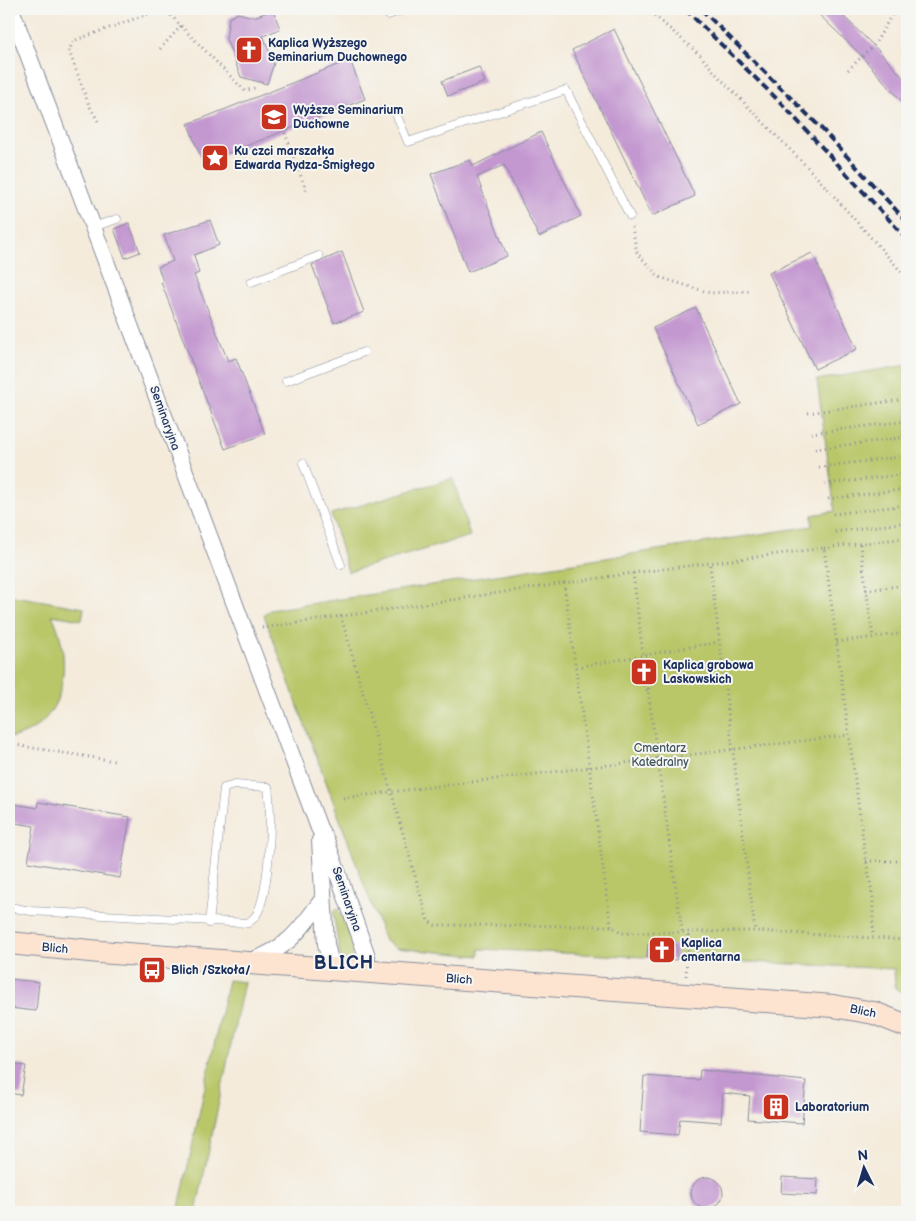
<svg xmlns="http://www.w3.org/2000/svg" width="916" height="1221" font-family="'Balsamiq Sans',sans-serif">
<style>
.green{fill:#b9c769;stroke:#6a7b64}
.building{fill:#c397d0}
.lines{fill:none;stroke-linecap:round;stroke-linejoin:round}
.lane-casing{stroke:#888d9c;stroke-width:9}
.street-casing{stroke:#888d9c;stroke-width:18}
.secondary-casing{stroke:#888d9c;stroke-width:24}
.path{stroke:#888d9c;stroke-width:3;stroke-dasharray:1 4;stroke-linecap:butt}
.lane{stroke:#fff;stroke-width:8}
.street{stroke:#fff;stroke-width:16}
.secondary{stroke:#fde4d1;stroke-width:22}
.rail{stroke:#1b2f5e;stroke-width:4;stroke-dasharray:8 4;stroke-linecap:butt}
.labels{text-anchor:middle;stroke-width:4;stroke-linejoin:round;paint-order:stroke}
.poi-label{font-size:12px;font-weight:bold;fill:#1b2f5e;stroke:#f6f6f2;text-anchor:start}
.street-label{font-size:12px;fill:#1b2f5e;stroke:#f6f6f2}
.park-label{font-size:12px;fill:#425561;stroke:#f6f6f2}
.district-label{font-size:18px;font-weight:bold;letter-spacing:1px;fill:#1b2f5e;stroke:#f6f6f2}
</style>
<rect width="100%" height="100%" fill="#f6f6f2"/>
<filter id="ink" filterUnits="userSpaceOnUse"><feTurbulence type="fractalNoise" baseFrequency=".02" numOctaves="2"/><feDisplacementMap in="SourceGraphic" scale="10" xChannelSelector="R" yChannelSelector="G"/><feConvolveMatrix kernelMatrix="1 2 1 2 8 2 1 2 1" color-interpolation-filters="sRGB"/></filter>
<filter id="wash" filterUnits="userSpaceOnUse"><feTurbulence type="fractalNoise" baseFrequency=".0096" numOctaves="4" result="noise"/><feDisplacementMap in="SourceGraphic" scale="20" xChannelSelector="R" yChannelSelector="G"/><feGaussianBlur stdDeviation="1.12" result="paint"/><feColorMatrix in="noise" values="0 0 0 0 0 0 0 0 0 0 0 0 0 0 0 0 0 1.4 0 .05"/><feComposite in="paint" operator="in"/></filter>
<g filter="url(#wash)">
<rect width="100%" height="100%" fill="#f4ebdb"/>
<path class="green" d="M907,365V996L895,988L894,969L479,949V956L396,948L385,941L264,615L270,610L812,526V515L835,511L817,380Z
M453,478L470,536L348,572L331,514Z
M9,595L84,608L82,620L52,615C74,659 67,728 9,738Z
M338,909L352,941L354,953L351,959L346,961L340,956L333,911Z
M228,980L244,982L196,1212H178Z"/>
<g id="blocks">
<path class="building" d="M813,9H836L878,50L907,82V107L857,51Z
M273,10L280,29L263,36L274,63L267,84L241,77L226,39L229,18L238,13L254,17Z
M614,29L695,196L652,216L572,50Z
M350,60L365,99L203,163L188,124Z
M479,67L485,82L448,96L442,81Z
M541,132L581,216L539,237L504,165L477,177L507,256L468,272L431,174L470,160L473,166Z
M210,220L219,245L194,255L199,273L194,275L228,361L236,358L265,434L225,449L161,282L163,281L158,267L173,261L164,235Z
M129,223L140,252L125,258L114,229Z
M342,252L364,312L334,323L312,265Z
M812,253L857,349L815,369L769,273Z
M696,308L741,404L698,424L653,328Z
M38,802L130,817L120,878L28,862L34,826L9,822V803L37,808Z
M648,944L677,945V960L647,958Z
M9,979L39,982L36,1011L9,1008Z
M9,1063L26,1066L21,1095L9,1093Z
M700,1070L806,1081L802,1123L748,1119L750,1096L723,1093L721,1122L680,1119L678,1135L640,1132L644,1076L699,1080Z
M691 1193a16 16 0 1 1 32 0a16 16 0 1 1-32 0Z
M782,1177L818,1179L817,1195L781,1193Z"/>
</g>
</g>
<g filter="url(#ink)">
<use href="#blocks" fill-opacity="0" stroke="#888d9c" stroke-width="1"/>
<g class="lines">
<g class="lane-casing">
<path id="lane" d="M388,15L405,9
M397,116L408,142L566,90L630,216
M93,227L117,219
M251,282L319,256
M286,381L364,352
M303,463L341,565
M9,907L31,911L248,923C252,920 256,916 258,912C270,884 272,818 268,787L235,785L224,788L209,923"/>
</g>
<g class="street-casing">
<path id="street" d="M11,9L319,828L326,840L367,956V971
M320,840L326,944L332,969
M253,960C289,948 301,928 323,899"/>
</g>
<g class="secondary-casing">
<path id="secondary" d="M9,943L100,952L833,1006L874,1013L907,1026"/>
</g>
<path class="path" d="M647,9L700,55L717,75L815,175L907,278
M181,26L245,91L257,87
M160,49L181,26L165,9
M848,70L875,44L895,9
M98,121L89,105L69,51L73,41L162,9
M285,133L306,190
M632,227L637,253L659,277L710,293L750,291
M808,413L907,399
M811,433L907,421
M815,449L907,437
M819,467L907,456
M825,484L907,474
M828,499L907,489
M833,514L907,505
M835,532L907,522
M860,544L873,637
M824,548L907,538
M710,565L755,931
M633,573L643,655
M564,583L611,926
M866,590L907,585
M341,616L428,921L435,925L611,926L622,933L755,931L907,940
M262,628L633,573L824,548L864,847L873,898V937
M837,642L907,633
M646,654L652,678L648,691L682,931
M638,657V677L648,691
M576,667L719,642
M9,744L114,761
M343,798L849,735
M866,861H907
M686,976L688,931"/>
<use href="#lane" class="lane"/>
<use href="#street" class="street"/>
<use href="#secondary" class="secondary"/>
<path class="rail" d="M685,9L781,103L907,239
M701,9L821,128L907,222"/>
</g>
</g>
<defs>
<g id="church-square" transform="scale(1.4375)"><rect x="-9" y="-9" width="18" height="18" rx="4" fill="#c8321e" stroke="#f6f6f2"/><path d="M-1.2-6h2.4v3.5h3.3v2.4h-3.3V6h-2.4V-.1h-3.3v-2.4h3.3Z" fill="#fff"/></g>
<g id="university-square" transform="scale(1.4375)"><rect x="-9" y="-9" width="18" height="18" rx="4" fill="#c8321e" stroke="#f6f6f2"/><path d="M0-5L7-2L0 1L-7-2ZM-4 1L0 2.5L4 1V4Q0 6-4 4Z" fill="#fff"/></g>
<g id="sight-square" transform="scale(1.4375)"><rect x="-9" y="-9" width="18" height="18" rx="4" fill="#c8321e" stroke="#f6f6f2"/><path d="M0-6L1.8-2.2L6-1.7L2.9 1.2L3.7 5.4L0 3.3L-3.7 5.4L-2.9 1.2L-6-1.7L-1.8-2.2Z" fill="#fff"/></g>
<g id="bus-square" transform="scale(1.4375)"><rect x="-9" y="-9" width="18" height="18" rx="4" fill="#c8321e" stroke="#f6f6f2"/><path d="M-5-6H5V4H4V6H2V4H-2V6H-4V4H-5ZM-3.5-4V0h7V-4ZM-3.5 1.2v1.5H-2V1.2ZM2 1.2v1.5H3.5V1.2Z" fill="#fff"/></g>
<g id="building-square" transform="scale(1.4375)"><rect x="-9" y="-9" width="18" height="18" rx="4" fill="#c8321e" stroke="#f6f6f2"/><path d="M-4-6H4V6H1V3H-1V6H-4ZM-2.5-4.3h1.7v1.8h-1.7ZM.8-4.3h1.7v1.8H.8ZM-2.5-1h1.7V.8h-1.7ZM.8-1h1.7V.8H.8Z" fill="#fff"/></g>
</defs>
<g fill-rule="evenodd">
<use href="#church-square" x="249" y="50"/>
<use href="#university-square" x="274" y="117"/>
<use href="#sight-square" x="215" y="158"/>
<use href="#church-square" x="644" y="672"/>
<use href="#church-square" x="662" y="950"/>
<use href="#bus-square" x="152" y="970"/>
<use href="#building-square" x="776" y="1107"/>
</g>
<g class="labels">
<g class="poi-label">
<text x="268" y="47">Kaplica Wyższego<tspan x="268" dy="14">Seminarium Duchownego</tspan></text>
<text x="293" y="114">Wyższe Seminarium<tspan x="293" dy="14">Duchowne</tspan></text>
<text x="234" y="155">Ku czci marszałka<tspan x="234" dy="14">Edwarda Rydza-Śmigłego</tspan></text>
<text x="663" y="669">Kaplica grobowa<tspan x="663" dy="14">Laskowskich</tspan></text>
<text x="681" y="947">Kaplica<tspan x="681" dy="14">cmentarna</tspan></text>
<text x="171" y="974">Blich /Szkoła/</text>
<text x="795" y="1111">Laboratorium</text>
</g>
<g class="street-label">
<text transform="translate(165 418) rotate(70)" y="4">Seminaryjna</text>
<text transform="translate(347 899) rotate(71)" y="4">Seminaryjna</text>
<text transform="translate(55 948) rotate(5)" y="4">Blich</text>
<text transform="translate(459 979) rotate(4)" y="4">Blich</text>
<text transform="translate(863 1011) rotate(12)" y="4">Blich</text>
</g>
<g class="park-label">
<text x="660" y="752">Cmentarz<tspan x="660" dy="14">Katedralny</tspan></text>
</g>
<g class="district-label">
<text x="344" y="969">BLICH</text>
</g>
</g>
<rect width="916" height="1221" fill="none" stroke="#f6f6f2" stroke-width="30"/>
<g transform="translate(864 1168) rotate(355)" stroke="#f6f6f2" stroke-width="4" paint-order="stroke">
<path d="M0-4L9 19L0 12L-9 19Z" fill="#1b2f5e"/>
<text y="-8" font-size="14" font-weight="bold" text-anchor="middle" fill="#1b2f5e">N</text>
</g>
</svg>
